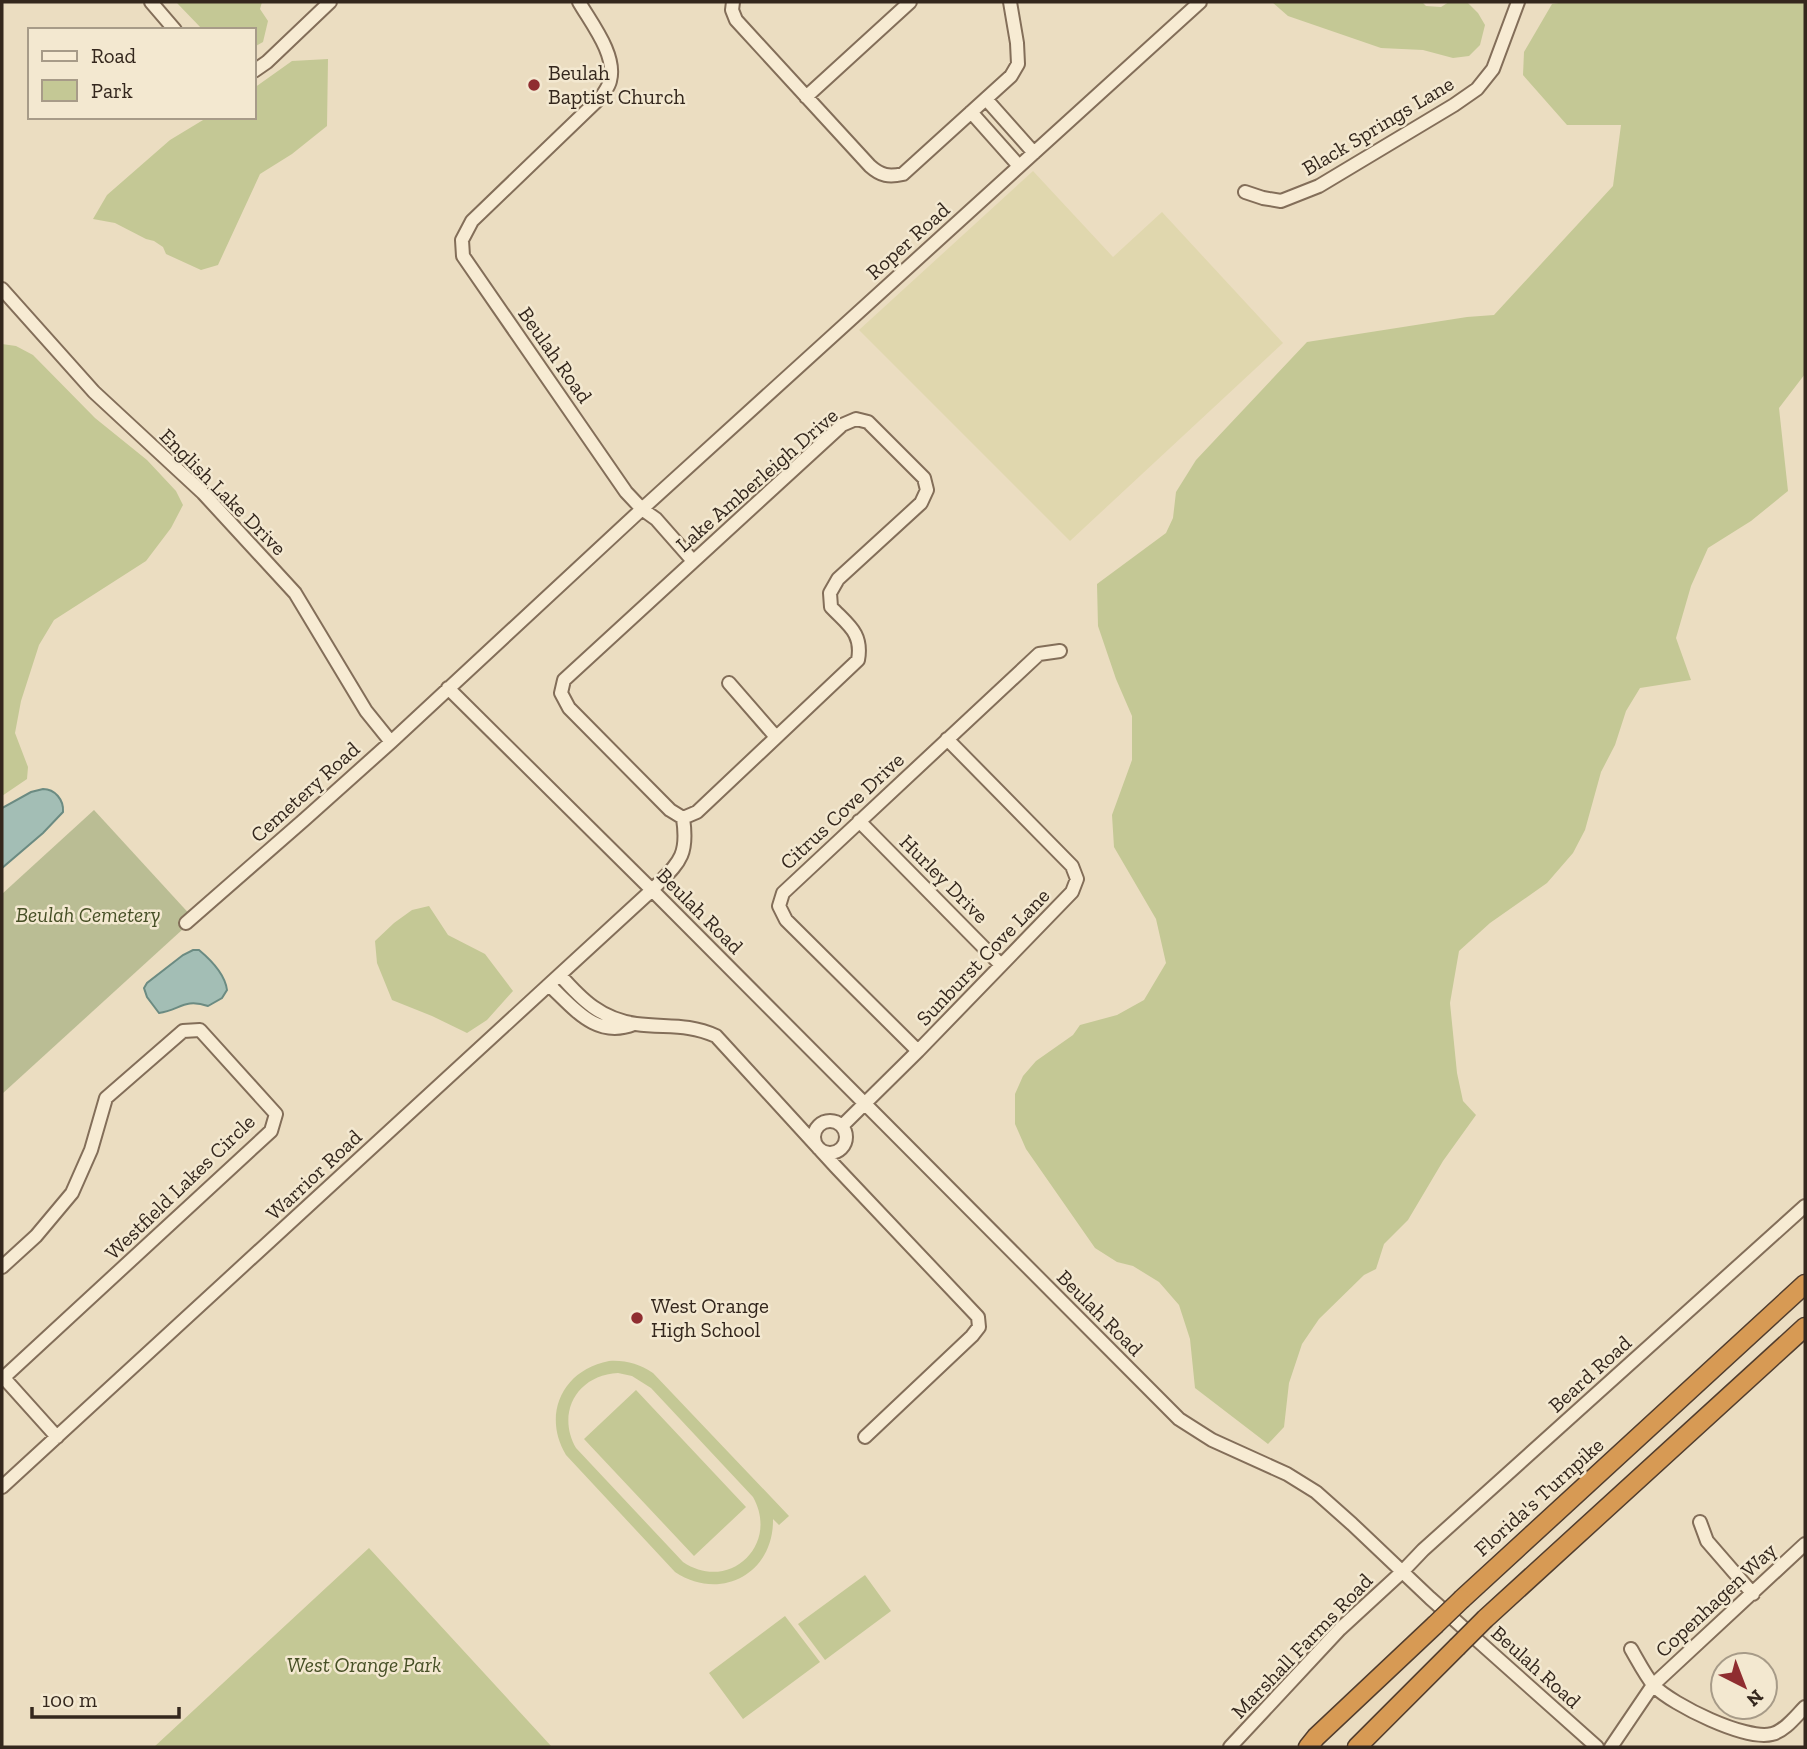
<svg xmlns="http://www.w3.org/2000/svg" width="1807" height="1749" font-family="'Zilla Slab',serif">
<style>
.farmland{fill:#e0d7ae}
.green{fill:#c4c895;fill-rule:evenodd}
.cemetery{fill:#babd94}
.water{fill:#a3beb5;stroke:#6b8b82;stroke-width:2}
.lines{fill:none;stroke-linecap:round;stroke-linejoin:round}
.minor-casing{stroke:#836e59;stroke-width:16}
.highway-casing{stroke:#513d2e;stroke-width:21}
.minor{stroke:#f7ebd3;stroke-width:12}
.highway{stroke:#d79a54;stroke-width:18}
.highway-bridge-casing{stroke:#513d2e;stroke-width:21;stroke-linecap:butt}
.highway-bridge{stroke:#d79a54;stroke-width:18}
.poi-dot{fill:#8f2d30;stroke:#f3e8d0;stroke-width:2.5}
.labels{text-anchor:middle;stroke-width:5;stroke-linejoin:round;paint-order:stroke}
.poi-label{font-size:21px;fill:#34271d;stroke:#f3e8d0;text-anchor:start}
.street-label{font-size:21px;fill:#34271d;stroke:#f3e8d0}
.park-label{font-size:21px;font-style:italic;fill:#464f25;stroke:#f3e8d0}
</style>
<rect width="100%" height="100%" fill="#ebddc1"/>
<path class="farmland" d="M1033,171L1113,257L1162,212L1283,343L1070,541L859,330Z"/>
<path class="green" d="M176,2H262L260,9L268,21L263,42L254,47V30H203Z
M1272,2H1422L1426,6L1441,7L1449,2H1467L1478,13L1485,25L1480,45L1469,56L1453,58L1423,50L1381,48L1288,16Z
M1565,2H1805V374L1779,408L1788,491L1751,521L1708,548L1691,586L1676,638L1691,680L1640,688L1626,711L1615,745L1601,772L1585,830L1573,853L1547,883L1490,923L1459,951L1450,1003L1457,1073L1463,1101L1476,1115L1443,1161L1408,1220L1384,1244L1376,1269L1364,1275L1319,1319L1302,1344L1289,1383L1284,1427L1268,1444L1195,1388L1190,1339L1179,1305L1159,1282L1133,1266L1117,1262L1095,1248L1026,1149L1015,1124V1094L1023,1076L1036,1061L1073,1035L1080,1025L1117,1015L1144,1000L1166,963L1156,919L1114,847L1112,815L1132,760V716L1116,679L1098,626L1097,584L1166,533L1173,518L1176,492L1196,460L1307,342L1467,317L1494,315L1613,186L1621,125H1567L1523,75L1524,52L1552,4Z
M328,59L327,126L292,154L260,174L218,265L201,270L166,254L163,247L154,241L146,239L115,223L93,219L107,195L170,140L208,117H254V88L292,61Z
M2,344L16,346L33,355L95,418L147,460L176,491L183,505L171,528L146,561L54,620L39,645L21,701L15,733L28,767L27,779L2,796Z
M429,906L448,935L485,954L513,991L487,1020L467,1033L432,1016L392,1000L377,963L375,941L394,923L412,910Z
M609,1361C626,1360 639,1364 653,1373L789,1516L779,1525L773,1519C774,1574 720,1602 675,1572L566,1455C542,1415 562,1370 609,1361ZM618,1373L632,1376L651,1388L753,1497C780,1545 729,1593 683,1562L576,1448C556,1413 577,1375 618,1373Z
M636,1390L746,1507L694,1556L584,1439Z
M369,1548L552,1747H154Z
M865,1575L891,1611L825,1660L798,1624Z
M785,1616L820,1662L743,1719L709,1673Z"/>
<path class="cemetery" d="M94,810L194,919L2,1094V894Z"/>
<path class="water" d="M43,789C55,789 64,800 63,812L43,833L2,868V808L31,792Z
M193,950H199C211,960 225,974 227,990L222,998L208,1006C184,998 180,1010 159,1013L147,997L144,988L147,983L183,955Z"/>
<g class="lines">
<g class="minor-casing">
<path id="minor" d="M151,2L175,30
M579,2C591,23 617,55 610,81C609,86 605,91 602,96L472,221L462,240L463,256L626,492L642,509L656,519L693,561
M733,2L732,10L736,20L870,166C881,176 889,177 903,174L1011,76L1018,64L1017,43L1010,2
M254,71L267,62L330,2
M806,97L910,2
M986,99L1034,153
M971,112L1019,166
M1245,192L1263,198L1281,201L1319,186L1454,105L1477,89L1493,69L1518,2
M2,289L94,392L203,493L295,593L366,711L391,742
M856,419L868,422L924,478L927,490L921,503L838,579L830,593L831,607C848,625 863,633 858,660L697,812L683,818L670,810L569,708L561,693L564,680L842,425Z
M729,683L776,737
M448,688L652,890L1179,1419L1212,1440L1287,1474L1316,1492L1352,1524L1430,1598L1597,1747
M859,821L1001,965
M186,923L305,819L391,742L642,509L1200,2
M560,975C582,1000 601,1019 636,1024C666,1028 687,1023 716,1036L836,1167L978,1317L979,1327L972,1336L865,1437
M549,985C574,1008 596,1039 634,1024
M918,1051L786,920L779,906L783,893L1039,654L1060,651
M814 1137a16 16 0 1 1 32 0a16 16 0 1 1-32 0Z
M842,1126L918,1051L1072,892L1077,879L1072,866L947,739
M2,1267L36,1236L72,1193L91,1150L106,1098L183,1031L200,1030L276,1114L271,1131L2,1379
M4,1378L57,1437
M2,1487L652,890C678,863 689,858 683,818
M1700,1522L1707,1541L1753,1594
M1631,1649C1638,1661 1645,1675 1654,1686C1673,1705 1746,1741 1772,1734C1785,1731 1796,1716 1805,1707
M1230,1747L1340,1629L1402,1572L1423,1550L1805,1206
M1611,1747L1653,1685L1805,1544"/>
</g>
<g class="highway-casing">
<path id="highway" d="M1462,1599L1805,1284
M1485,1619L1805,1327
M1308,1747L1316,1737L1435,1625
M1357,1747L1457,1647"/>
</g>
<use href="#minor" class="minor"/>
<use href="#highway" class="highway"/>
<g class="highway-bridge-casing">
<path id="highway-bridge" d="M1435,1625L1462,1599
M1457,1647L1485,1619"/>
</g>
<use href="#highway-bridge" class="highway-bridge"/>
</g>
<g class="poi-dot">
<circle cx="534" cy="85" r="7"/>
<circle cx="637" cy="1318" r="7"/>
</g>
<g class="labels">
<g class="poi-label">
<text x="548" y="80">Beulah<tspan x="548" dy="24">Baptist Church</tspan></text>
<text x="651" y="1313">West Orange<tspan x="651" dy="24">High School</tspan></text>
</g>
<g class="street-label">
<text transform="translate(1378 126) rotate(-31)" y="7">Black Springs Lane</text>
<text transform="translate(908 241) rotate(-42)" y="7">Roper Road</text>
<text transform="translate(555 355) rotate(55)" y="7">Beulah Road</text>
<text transform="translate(757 480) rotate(-41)" y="7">Lake Amberleigh Drive</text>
<text transform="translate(223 492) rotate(45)" y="7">English Lake Drive</text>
<text transform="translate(305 792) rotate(-42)" y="7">Cemetery Road</text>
<text transform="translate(842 811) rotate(-43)" y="7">Citrus Cove Drive</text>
<text transform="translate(944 879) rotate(45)" y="7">Hurley Drive</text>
<text transform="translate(700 911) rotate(45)" y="7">Beulah Road</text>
<text transform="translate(983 957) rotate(-46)" y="7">Sunburst Cove Lane</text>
<text transform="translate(314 1175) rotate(-43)" y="7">Warrior Road</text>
<text transform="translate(180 1187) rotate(-44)" y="7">Westfield Lakes Circle</text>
<text transform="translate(1100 1313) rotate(45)" y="7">Beulah Road</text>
<text transform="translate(1590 1374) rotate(-42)" y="7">Beard Road</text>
<text transform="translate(1539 1497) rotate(-42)" y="7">Florida's Turnpike</text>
<text transform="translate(1716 1600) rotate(-43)" y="7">Copenhagen Way</text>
<text transform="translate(1302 1646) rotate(-46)" y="7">Marshall Farms Road</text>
<text transform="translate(1536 1667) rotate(42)" y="7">Beulah Road</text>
</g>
<g class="park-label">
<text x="88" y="922">Beulah Cemetery</text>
<text x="364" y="1672">West Orange Park</text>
</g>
</g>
<rect width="1807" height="1749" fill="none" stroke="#34271d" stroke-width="7"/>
<rect x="28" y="28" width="228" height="91" fill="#f3e8d0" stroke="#a79b88" stroke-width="2"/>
<rect x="42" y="51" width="35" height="10" fill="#f7ebd3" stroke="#a79b88" stroke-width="2"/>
<text x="91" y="63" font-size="21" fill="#34271d">Road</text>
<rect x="42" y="80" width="35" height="21" fill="#c4c895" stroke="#a79b88" stroke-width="2"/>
<text x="91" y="98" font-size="21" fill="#34271d">Park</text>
<g transform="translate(1744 1686) rotate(138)"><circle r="33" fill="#f3e8d0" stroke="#a79b88" stroke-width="2"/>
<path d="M0-5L12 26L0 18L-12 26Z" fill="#8f2d30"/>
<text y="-10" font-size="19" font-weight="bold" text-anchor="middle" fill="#34271d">N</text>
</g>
<path d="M32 1707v10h147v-10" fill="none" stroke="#34271d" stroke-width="3.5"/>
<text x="42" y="1707" font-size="21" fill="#34271d" stroke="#f3e8d0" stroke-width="5" paint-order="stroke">100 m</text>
</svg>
